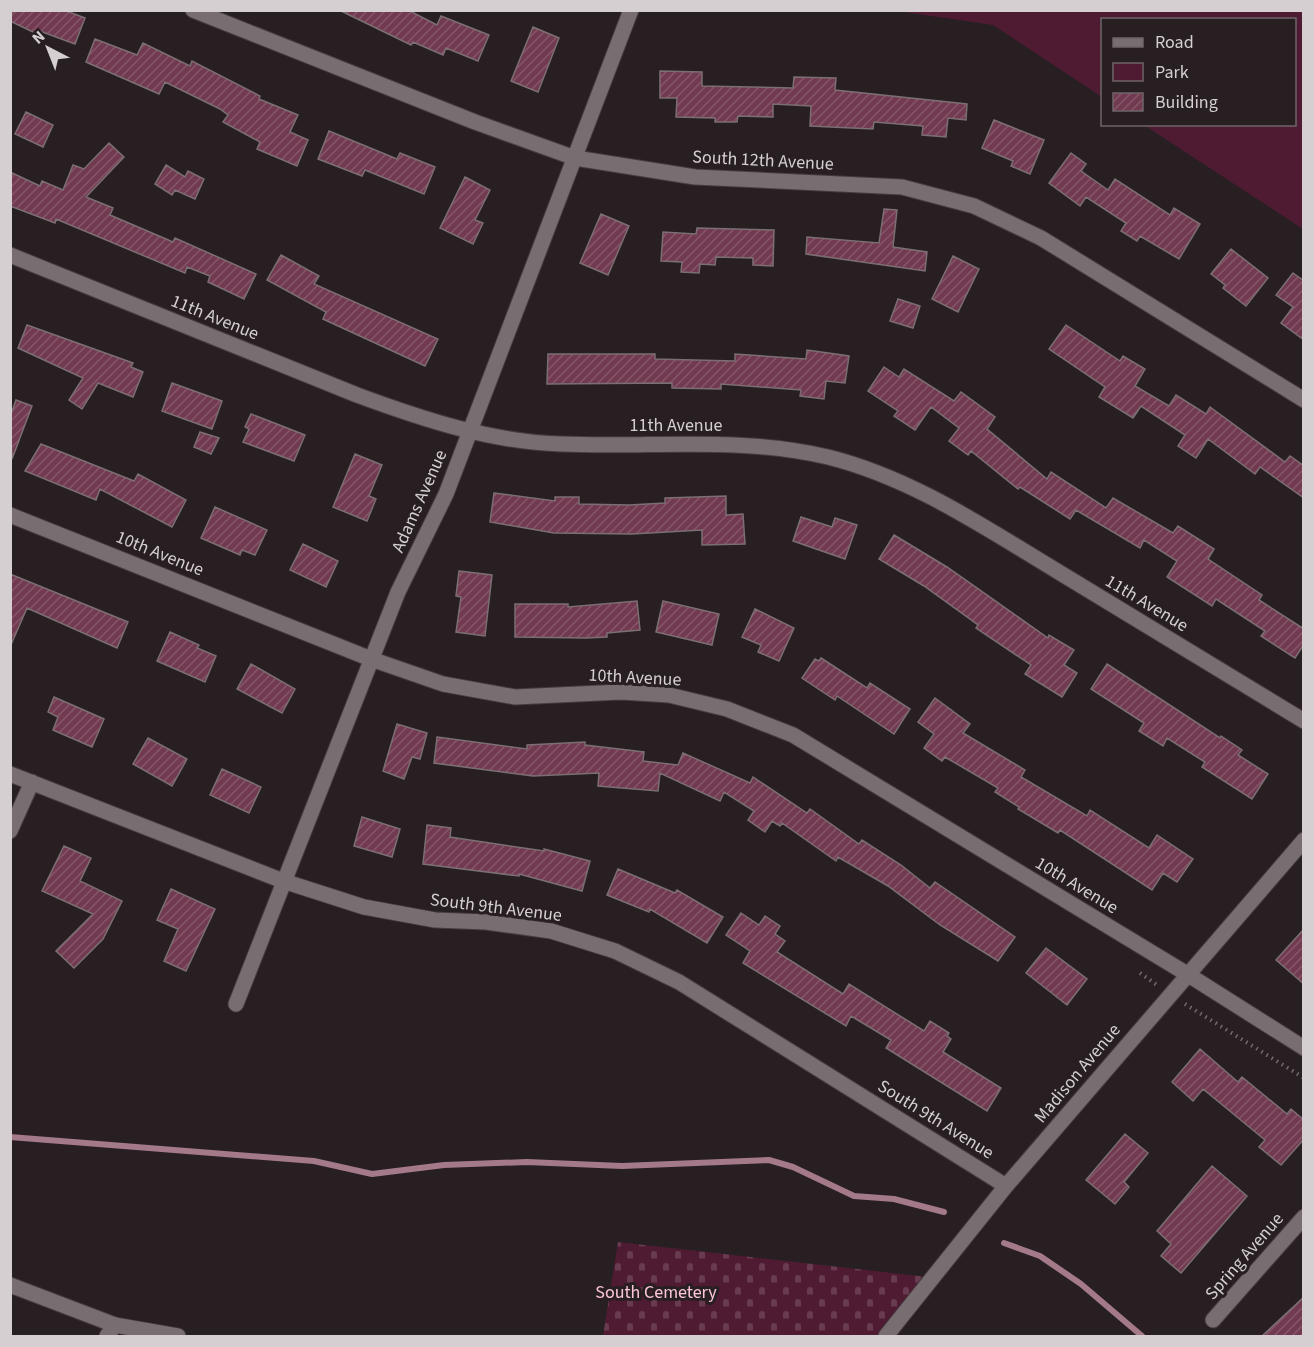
<svg xmlns="http://www.w3.org/2000/svg" width="1314" height="1347" font-family="'Source Sans 3',sans-serif">
<style>
.cemetery{fill:url(#cemetery-stones)}
.park{fill:#4f1b33}
.lines{fill:none;stroke-linecap:round;stroke-linejoin:round}
.stream{stroke:#a4798a;stroke-width:6}
.building{fill:url(#building-hatch);stroke:#7b6f73;stroke-width:1.5}
.minor-casing{stroke:#443c3f;stroke-width:17}
.tertiary-casing{stroke:#443c3f;stroke-width:17}
.path{stroke:#736b6d;stroke-width:4;stroke-dasharray:1.5 4.5;stroke-linecap:butt}
.minor{stroke:#786d71;stroke-width:15}
.tertiary{stroke:#786d71;stroke-width:15}
.labels{text-anchor:middle;stroke-width:6;stroke-linejoin:round;paint-order:stroke}
.street-label{font-size:18px;fill:#d6cfd1;stroke:#281f22}
.park-label{font-size:18px;fill:#fdc5da;stroke:#281f22}
</style>
<defs>
<pattern id="cemetery-stones" width="16" height="16" patternUnits="userSpaceOnUse" patternTransform="scale(1.5)"><rect width="16" height="16" fill="#4f1b33"/><path d="M2 7V4a2 2 0 0 1 4 0v3zM10 15v-3a2 2 0 0 1 4 0v3z" fill="#683b50"/></pattern>
<pattern id="building-hatch" width="6" height="6" patternUnits="userSpaceOnUse" patternTransform="scale(1.5)"><rect width="6" height="6" fill="#723a51"/><path d="M-1 1l2-2M0 6l6-6M5 7l2-2" fill="none" stroke="#855569"/></pattern>
</defs>
<rect width="100%" height="100%" fill="#281f22"/>
<path class="cemetery" d="M618,1242L928,1277L879,1336H603Z"/>
<path class="park" d="M897,11H1303V229L1144,125L1294,124V20H1102V97L993,25Z"/>
<g class="lines">
<path class="stream" d="M10,1137L314,1161L372,1174L444,1165L527,1162L622,1166L769,1160L793,1167L854,1196L894,1199L944,1212
M1004,1243L1040,1256L1081,1284L1142,1336"/>
</g>
<path class="building" d="M10,10H64L85,18L75,44L37,30L35,33L10,21Z
M339,10H408L437,25L441,16L489,35L478,61L446,48L443,55L413,42L411,45Z
M533,27L559,38L538,92L511,81Z
M95,39L137,55L143,43L190,66L192,61L260,96L259,99L298,115L290,132L308,140L297,166L257,149L260,142L223,122L228,115L220,109L165,82L159,94L86,62Z
M660,71L702,72V86L793,88L794,77L836,78L835,90L967,104L966,120L948,118L946,137L922,135L923,126L874,122L873,129L810,126L811,106L773,104V117L738,116L737,122H715V118L676,117L677,98H660Z
M26,112L53,125L43,147L15,134Z
M994,120L1044,140L1030,174L1011,166L1013,161L982,148Z
M329,131L397,159L400,153L435,167L424,194L365,170L362,176L318,159Z
M109,143L124,157L86,197L113,208L110,215L173,242L175,238L256,274L244,299L208,282L210,276L187,267L185,273L56,219L55,223L10,206V172L40,186L42,181L63,190L73,165L84,169Z
M1071,153L1086,164L1081,171L1108,190L1115,179L1170,215L1174,208L1200,224L1179,259L1140,236L1137,241L1121,231L1126,223L1086,197L1080,206L1049,183Z
M166,165L185,177L188,171L204,179L195,199L175,190L172,195L155,184Z
M465,177L490,190L475,220L483,223L473,244L440,228Z
M884,209L897,210L893,247L927,252L925,271L806,254L807,237L879,243Z
M601,214L629,226L608,275L580,263Z
M697,228L774,230L773,266L753,265V258L716,257L715,265L700,264L699,273L681,272L682,262L661,261L663,232L696,234Z
M1231,249L1268,278L1246,306L1223,288L1225,285L1211,274Z
M281,255L319,276L314,284L438,339L425,366L323,319L326,312L267,280Z
M953,256L979,269L958,312L932,299Z
M1293,273L1304,281V340L1281,323L1293,307L1276,295Z
M898,299L920,306L913,328L890,321Z
M27,325L133,363L131,367L143,372L133,397L98,383L82,409L69,400L83,378L18,348Z
M1066,325L1120,361L1123,356L1145,369L1135,386L1169,406L1176,395L1206,414L1210,407L1285,462L1290,456L1304,466V498L1260,467L1255,474L1208,439L1196,458L1178,446L1185,435L1141,406L1133,418L1099,397L1105,387L1049,349Z
M807,350L849,356L845,383L826,381L824,399L800,396L801,390L721,384V389L672,388V383L547,384L548,354H655V359L735,361V354L806,359Z
M884,367L899,377L904,369L954,401L961,392L995,417L987,429L1047,479L1051,472L1106,508L1113,498L1173,533L1178,526L1214,549L1208,559L1262,595L1259,600L1304,629V644L1295,658L1261,636L1265,631L1216,599L1212,606L1167,577L1177,561L1144,540L1140,548L1076,510L1070,519L1020,487L1018,489L971,451L968,455L949,441L959,428L931,407L915,430L894,416L898,411L868,391Z
M172,383L222,401L212,429L162,411Z
M16,400L32,406L12,459L10,417Z
M251,414L305,435L294,461L243,442L249,429L245,427Z
M200,432L219,438L211,454L194,447Z
M41,444L134,481L138,474L186,500L172,527L100,489L96,500L25,471Z
M355,454L382,465L369,496L376,499L367,521L333,507Z
M494,493L555,501V497H579V504L629,505L665,503V498L726,496V515L743,514L745,544L702,545V530L632,534L554,533L490,522Z
M215,507L267,530L255,555L242,550L240,555L201,538Z
M801,517L832,527L835,518L857,525L845,559L793,541Z
M894,535L947,567L1048,638L1049,635L1074,650L1064,665L1077,673L1062,697L1025,674L1031,665L976,628L978,625L924,586L879,559Z
M303,544L338,561L326,587L290,570Z
M459,571L492,575L485,636L456,632L461,597L456,596Z
M10,574L128,622L117,648L27,608L10,647Z
M637,601L640,630L607,633V637L586,638L515,637V604H568V607Z
M663,601L719,614L712,645L656,632Z
M755,609L794,628L779,661L758,652L761,645L742,637Z
M170,632L199,645L197,648L216,656L205,682L157,661Z
M821,658L867,688L870,683L910,709L894,734L837,696L835,700L802,678L815,659L819,661Z
M251,664L295,689L282,713L237,689Z
M1107,664L1220,738L1221,736L1242,750L1238,755L1268,774L1252,799L1202,767L1205,762L1167,738L1163,746L1139,731L1144,723L1091,689Z
M54,697L104,719L92,747L53,730L58,717L48,712Z
M935,698L970,724L963,733L1025,770L1021,777L1087,816L1090,810L1149,848L1157,835L1193,859L1177,882L1163,873L1152,890L1060,830L1058,833L1018,809L1019,807L995,792L998,788L945,757L942,761L924,748L934,734L918,722Z
M397,724L427,733L420,759L412,757L404,779L383,771Z
M437,737L527,749V745L585,742V745L644,752L643,761L678,765L683,753L750,783L753,777L807,813L810,809L859,844L862,840L901,865L930,888L935,882L1015,937L998,961L940,925L888,886L838,857L836,861L782,823L780,826L772,821L765,832L748,820L754,811L724,792L720,801L660,773L658,791L598,786L599,773L533,776L434,763Z
M148,738L187,759L172,786L133,764Z
M222,769L261,787L249,813L210,795Z
M362,817L400,829L392,857L354,846Z
M427,825L451,828L450,837L544,851V849L590,861L582,891L519,874V876L423,864Z
M64,846L91,858L80,881L122,901L103,939L74,968L56,951L93,914L42,891Z
M618,869L675,893L677,890L723,917L707,943L650,909L649,912L607,895Z
M171,889L215,909L186,971L164,961L178,929L157,920Z
M741,913L759,925L765,916L780,926L775,934L785,941L777,952L843,994L849,984L924,1031L930,1021L949,1033L947,1036L951,1039L943,1052L1001,1088L987,1111L886,1048L891,1040L851,1016L846,1026L743,963L750,951L726,935Z
M1304,929V984L1276,960Z
M1046,948L1087,979L1067,1005L1026,973Z
M1200,1049L1238,1082L1242,1077L1287,1114L1291,1109L1304,1120V1139L1281,1165L1259,1147L1265,1140L1203,1089L1193,1101L1172,1082Z
M1125,1134L1148,1153L1124,1182L1129,1187L1115,1204L1086,1180Z
M1212,1166L1247,1196L1181,1273L1161,1256L1171,1244L1157,1231Z
M1304,1297V1336H1262Z"/>
<g class="lines">
<g class="minor-casing">
<path id="minor" d="M193,10L475,122L575,158L695,177L902,187L974,206L1041,238L1304,400
M10,255L357,395C422,419 491,442 561,444C650,448 740,436 828,457C912,478 984,527 1057,571C1139,621 1221,671 1304,721
M10,515L371,659L443,684L515,697L621,692L669,695L727,709L793,735L1187,974L1304,1048
M10,774L283,881L364,907L435,920L486,922L551,931L615,951L679,982L1006,1186
M10,831L32,782
M236,1004L398,592L446,494L631,10
M1213,1320L1304,1217
M107,1336L115,1325
M886,1336L1006,1186L1304,840"/>
</g>
<g class="tertiary-casing">
<path id="tertiary" d="M10,1285L115,1325L178,1336"/>
</g>
<path class="path" d="M1140,973L1157,985
M1185,1004L1304,1078"/>
<use href="#minor" class="minor"/>
<use href="#tertiary" class="tertiary"/>
</g>
<g class="labels">
<g class="street-label">
<text transform="translate(763 160) rotate(3)" y="6">South 12th Avenue</text>
<text transform="translate(215 317) rotate(22)" y="6">11th Avenue</text>
<text x="676" y="431">11th Avenue</text>
<text transform="translate(419 501) rotate(-66)" y="6">Adams Avenue</text>
<text transform="translate(160 553) rotate(22)" y="6">10th Avenue</text>
<text transform="translate(1147 603) rotate(31)" y="6">11th Avenue</text>
<text transform="translate(635 677) rotate(3)" y="6">10th Avenue</text>
<text transform="translate(1077 885) rotate(31)" y="6">10th Avenue</text>
<text transform="translate(496 907) rotate(7)" y="6">South 9th Avenue</text>
<text transform="translate(1077 1073) rotate(-50)" y="6">Madison Avenue</text>
<text transform="translate(936 1119) rotate(32)" y="6">South 9th Avenue</text>
<text transform="translate(1244 1256) rotate(-49)" y="6">Spring Avenue</text>
</g>
<g class="park-label">
<text x="656" y="1298">South Cemetery</text>
</g>
</g>
<rect width="1314" height="1347" fill="none" stroke="#d6cfd1" stroke-width="24"/>
<rect x="1101" y="18" width="195" height="108" fill="#281f22" stroke="#6e6568" stroke-width="1.5"/>
<rect x="1113" y="38" width="30" height="9" fill="#786d71" stroke="#6e6568" stroke-width="1.5"/>
<text x="1155" y="48" font-size="18" fill="#d6cfd1">Road</text>
<rect x="1113" y="63" width="30" height="18" fill="#4f1b33" stroke="#6e6568" stroke-width="1.5"/>
<text x="1155" y="78" font-size="18" fill="#d6cfd1">Park</text>
<rect x="1113" y="93" width="30" height="18" fill="url(#building-hatch)" stroke="#6e6568" stroke-width="1.5"/>
<text x="1155" y="108" font-size="18" fill="#d6cfd1">Building</text>
<g transform="translate(48 48) rotate(318)" stroke="#281f22" stroke-width="4.5" paint-order="stroke">
<path d="M0-4.5L10 22L0 15L-10 22Z" fill="#d6cfd1"/>
<text y="-9" font-size="16" font-weight="bold" text-anchor="middle" fill="#d6cfd1">N</text>
</g>
</svg>
